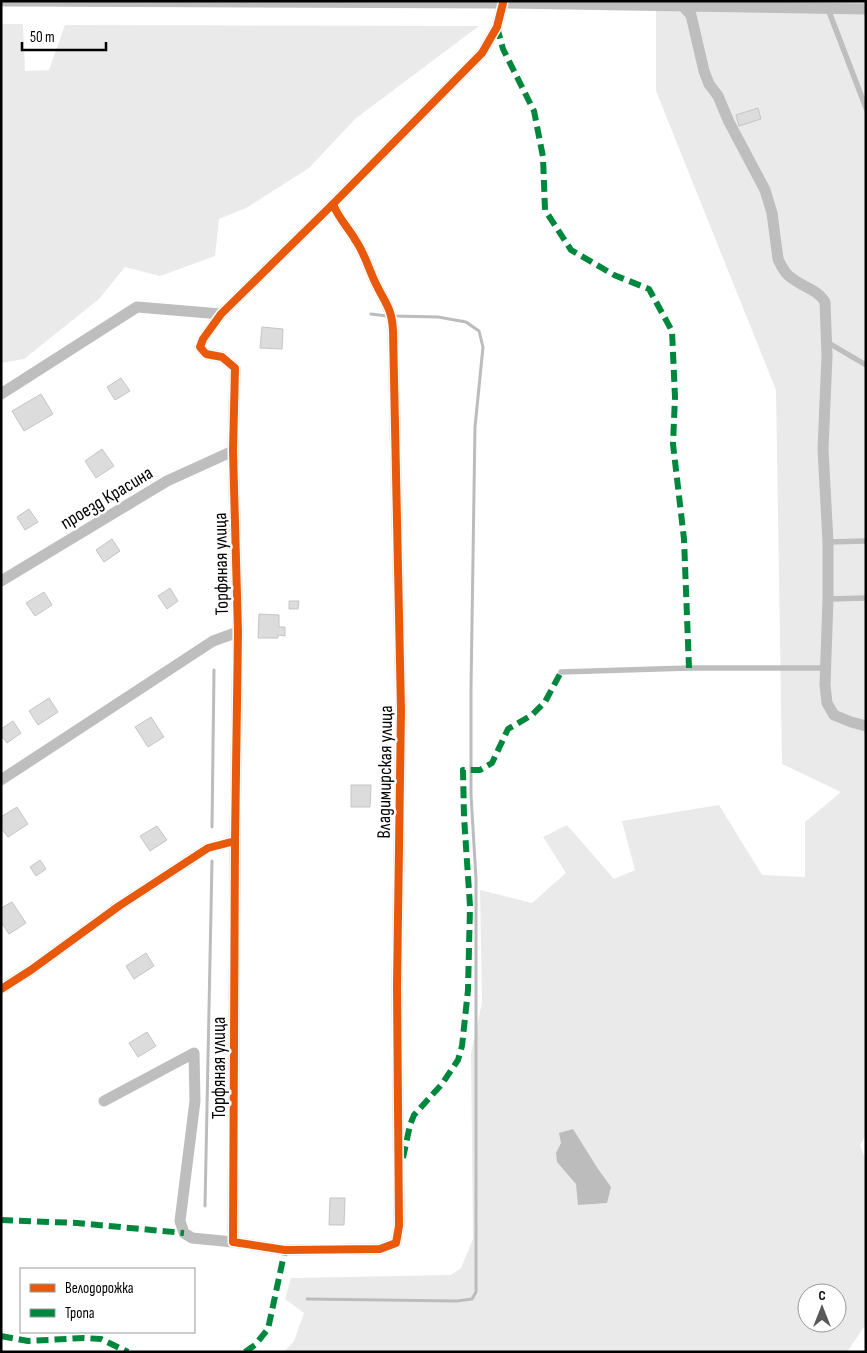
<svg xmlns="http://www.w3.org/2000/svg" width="867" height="1353" font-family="'Sofia Sans Condensed',sans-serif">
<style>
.green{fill:#eaeaea;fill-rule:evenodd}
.water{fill:#bcbcbc}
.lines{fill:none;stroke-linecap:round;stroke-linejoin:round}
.stream{stroke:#bcbcbc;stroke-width:3}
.building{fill:#dcdcdc;stroke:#c5c5c5}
.lane{stroke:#bebebe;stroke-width:5.5}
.street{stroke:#bebebe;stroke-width:11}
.quiet{stroke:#00873e;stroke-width:6;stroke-dasharray:12 6;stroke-linecap:butt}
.cycleway-casing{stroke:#fff;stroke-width:11}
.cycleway{stroke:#e8590c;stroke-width:8}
.labels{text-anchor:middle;stroke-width:5;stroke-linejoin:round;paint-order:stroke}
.street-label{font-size:19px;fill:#000;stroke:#fff}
</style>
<rect width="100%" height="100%" fill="#fff"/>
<path class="green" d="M656,1H866V1135L860,1145L866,1162V1324L847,1352H284L294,1341L304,1313L285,1299L291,1278L451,1275L461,1268L473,1239L471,1053L482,1003L480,890L532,903L566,873L543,837L567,825L614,879L635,870L622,821L719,805L762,875L805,877V822L841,792L782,764L776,390L656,91ZM807,1293H837V1323H807Z
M1,24H23L25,71L49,70L65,25L479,26L355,119L309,168L246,208L219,219L215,256L160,276L125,267L99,299L24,359L1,363Z"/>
<path class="water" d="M573,1129L598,1169L611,1187L607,1203L578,1205L576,1184L557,1162L556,1153L561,1143L559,1133Z"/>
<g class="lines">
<path class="stream" d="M371,314L387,316
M212,827L214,670
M205,1206L212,861
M307,1299L457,1301L472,1299L476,1292V879L471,795V689L475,427L483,347L479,331L466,322L438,317L393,316"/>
</g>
<path class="building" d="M758,108L761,119L739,126L736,115Z
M262,327L283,329L282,349L260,348Z
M121,378L130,391L115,400L107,387Z
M41,394L53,414L24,431L12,411Z
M102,449L114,466L96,478L85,461Z
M29,509L38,522L25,530L17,517Z
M112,539L120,551L104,562L96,550Z
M170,588L178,601L167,609L158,596Z
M44,592L52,605L35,616L26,603Z
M289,601H299L298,609H289Z
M259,614L279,615V627H285V636L278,635V638H258Z
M49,698L58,712L38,725L29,711Z
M151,717L164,737L148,747L135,727Z
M13,721L21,733L7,743L1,735V729Z
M351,785H371L370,807H351Z
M17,807L28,824L8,837L1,828V817Z
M157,826L167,840L150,851L140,836Z
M40,860L46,869L36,876L30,867Z
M12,902L26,923L9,934L1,922V908Z
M146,953L154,966L134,979L126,966Z
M147,1032L156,1046L138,1057L129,1043Z
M330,1198H345L344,1225H329Z"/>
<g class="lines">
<path class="lane" d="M828,9L866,108
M827,342L866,365
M828,542L866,541
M828,599L866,598
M561,672L689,668H826"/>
<path class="street" d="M1,1L503,3L866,9
M683,6L691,15L704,71L709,84L718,96L729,122L765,190L772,213L778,259C780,264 783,269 786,273C797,286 816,287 825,302L827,356L823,449L828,542V599L825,685L827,703L834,715L851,722L866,726
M1,394L137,307L221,314
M1,581L167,481L233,451
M1,780L213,641L238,632
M235,841L233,1242L285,1250L380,1249L396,1243L399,1226L397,986L401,710L393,331C392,308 385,303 376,284C369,270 365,254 356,241C349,228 338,218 333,204
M1,989L31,970L119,906L208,848L235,841L238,632L233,451L235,368L222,357L206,354L200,347L203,339L221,314L333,204L482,53L497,27L503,3
M104,1101L194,1053L195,1101L180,1221L184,1233L192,1238L233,1242"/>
<path class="quiet" d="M497,27L503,49L534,111L543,157L545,210L571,250L614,275L649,289L672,331L675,397L673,444L684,539L689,668
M403,1158L410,1125L414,1115L442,1084L458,1060L462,1046L468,990L470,906L464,817L463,770H480L492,763L508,729L532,715L545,702L561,672
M1,1220L77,1223L184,1233
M1,1336L28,1341L84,1338L101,1339L128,1352
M245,1352L255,1345L268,1329L285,1250"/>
<g class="cycleway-casing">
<path id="cycleway" d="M235,841L233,1242L285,1250L380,1249L396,1243L399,1226L397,986L401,710L393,331C392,308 385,303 376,284C369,270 365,254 356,241C349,228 338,218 333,204
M1,989L31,970L119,906L208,848L235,841L238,632L233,451L235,368L222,357L206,354L200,347L203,339L221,314L333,204L482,53L497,27L503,3"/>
</g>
<use href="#cycleway" class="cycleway"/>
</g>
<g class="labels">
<g class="street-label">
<text transform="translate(106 497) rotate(-31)" y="7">проезд Красина</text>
<text transform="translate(220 564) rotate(-91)" y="7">Торфяная улица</text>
<text transform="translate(384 772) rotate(-89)" y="7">Владимирская улица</text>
<text transform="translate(218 1068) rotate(-90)" y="7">Торфяная улица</text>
</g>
</g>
<rect width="867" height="1353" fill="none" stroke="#000000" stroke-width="5"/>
<rect x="20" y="1268" width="175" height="65" fill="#ffffff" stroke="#999999"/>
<rect x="30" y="1284" width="25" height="8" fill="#e8590c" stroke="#999999"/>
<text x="65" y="1293" font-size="15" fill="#000000">Велодорожка</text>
<rect x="30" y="1309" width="25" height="8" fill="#00873e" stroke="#999999"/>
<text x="65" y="1318" font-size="15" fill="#000000">Тропа</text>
<g transform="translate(822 1308)"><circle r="24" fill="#ffffff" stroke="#999999"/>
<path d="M0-4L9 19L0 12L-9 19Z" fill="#595959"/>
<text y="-8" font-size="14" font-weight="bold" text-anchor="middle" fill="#000000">С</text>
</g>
<path d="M22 42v8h84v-8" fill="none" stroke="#000000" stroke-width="2.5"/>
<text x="30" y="42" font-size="15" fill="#000000" stroke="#ffffff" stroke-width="4" paint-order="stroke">50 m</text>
</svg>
